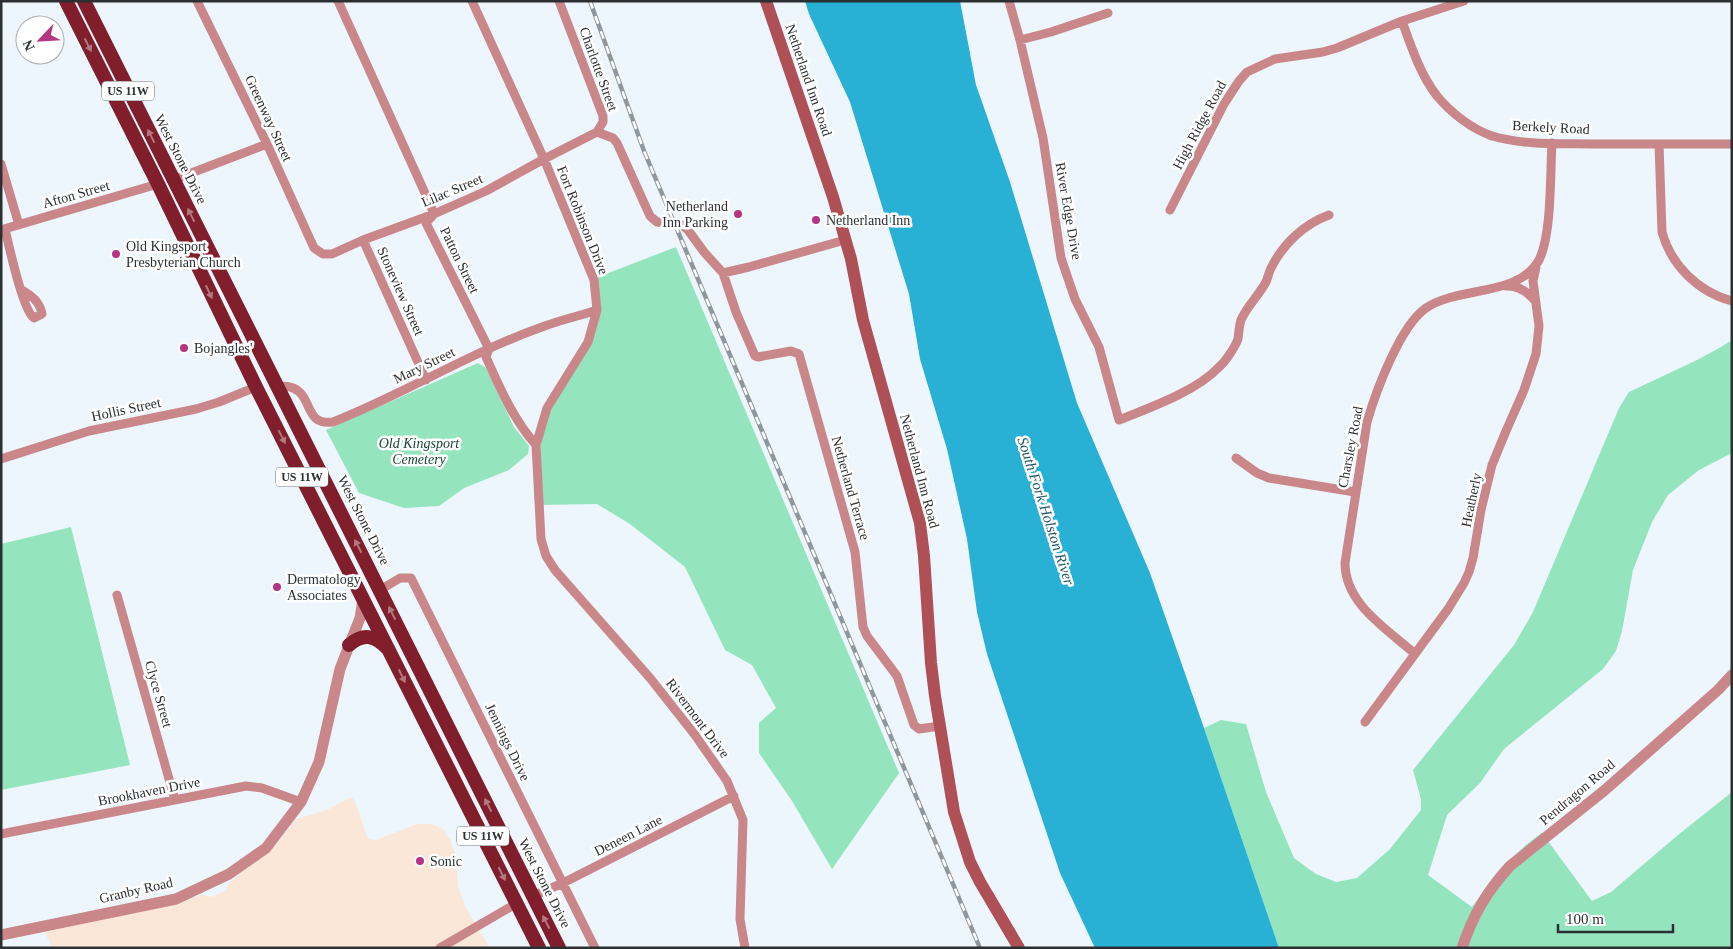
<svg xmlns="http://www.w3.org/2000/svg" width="1733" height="949" font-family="'Times New Roman',serif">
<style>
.commercial{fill:#fae7d7}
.green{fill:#94e4be}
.water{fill:#28b0d5}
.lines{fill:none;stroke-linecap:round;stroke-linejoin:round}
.minor{stroke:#ca8789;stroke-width:9}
.tertiary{stroke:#ca8789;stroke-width:11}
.secondary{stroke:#ae5056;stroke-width:12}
.trunk{stroke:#801e2c;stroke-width:14}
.rail-casing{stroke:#90979c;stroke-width:4.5}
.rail{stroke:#fff;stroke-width:2.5;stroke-dasharray:8;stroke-linecap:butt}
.oneway{fill:#b37880}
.poi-dot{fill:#b33584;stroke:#fff;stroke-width:2}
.labels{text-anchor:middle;stroke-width:5;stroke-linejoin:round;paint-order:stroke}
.shield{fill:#fff;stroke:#6b6e70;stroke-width:1}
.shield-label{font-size:12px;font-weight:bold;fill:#2c3033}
.street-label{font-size:14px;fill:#2c3033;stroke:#fff}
.poi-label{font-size:14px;fill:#2c3033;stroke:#fff;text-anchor:start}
.park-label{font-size:14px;font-style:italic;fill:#174532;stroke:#fff}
.water-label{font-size:15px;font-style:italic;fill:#245768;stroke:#fff}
</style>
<rect width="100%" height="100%" fill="#edf6fd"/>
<path class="commercial" d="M352,797L356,804L368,839L376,840L417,824H432L443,829L450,840L456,855L458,887L467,910L490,948H52L45,932L178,903L201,895H205L211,897L225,891L229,883L277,844L296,819L327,810Z"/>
<path class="green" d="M676,247L899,773L832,869L792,801L759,753V723L776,708L752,665L725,650L685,567L630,524L597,504L539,505L541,425L588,342L597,310L598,277Z
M1732,340V453L1699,470L1668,495L1652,522L1633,570L1622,631L1616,651L1603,669L1504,749L1480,783L1447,815L1428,875L1472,907C1494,878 1511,854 1542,833L1592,901L1611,892L1678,835L1732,792V948H1279L1204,728L1221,720L1246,724L1266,792L1294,858L1316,874L1336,882L1357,878L1390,849L1421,810V799L1413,770L1514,645L1533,612L1619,408L1629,392L1697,360L1721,347Z
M478,363L486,368L514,427L529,446L528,454L509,470L464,488L439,506L404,508L359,493L326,430Z
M71,527L130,765L1,790V544Z"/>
<path class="water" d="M805,1H960L976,85L1010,182L1077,403L1150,573L1204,728L1279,948H1095L1060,873L987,654L977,612L967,539L947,449L920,359L909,294L850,102L809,14Z"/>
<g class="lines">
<path class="minor" d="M197,1L267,144L314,248L323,254H332L363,240L434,214L486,191L544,159L597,132
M338,1L429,202L434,214L426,223L489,349L486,357C500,388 513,419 536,445
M472,1L544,159L594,280L597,310L588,342L547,408L536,445L541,539L546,556L555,570L650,678L695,735L727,781L743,820L740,919L745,948
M559,1L603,116V122L597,132L613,138L617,143L650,216L657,222L682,225L688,230L704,252L723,273L749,267L845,240
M1009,1L1020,40L1043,138L1061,258L1075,299L1099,347L1119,420C1149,408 1197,391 1219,367C1226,361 1235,347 1238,339C1239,332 1239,326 1241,320C1247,306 1259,295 1266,282C1268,277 1269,272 1271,268C1283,244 1304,224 1329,215
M1402,21C1411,46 1420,74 1437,96C1451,113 1472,129 1492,136C1526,146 1564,143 1598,144C1643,144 1687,144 1732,144
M1020,40L1051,32L1108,13
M1659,144L1662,232C1671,265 1698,292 1732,301
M1,164L19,225
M173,180L267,144
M1170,210L1224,104L1239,81L1247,72L1275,59L1323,52L1337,48L1402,21L1464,1
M5,229C9,246 23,311 34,318L42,314C40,302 32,296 22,290
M1,230L158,184
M363,240L426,380
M723,273L736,312L755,356L758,357L791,351L799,354L855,552L863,627L867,636L897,676L914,725L919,729L940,726
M1506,286C1519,285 1528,292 1536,302
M277,386C282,386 289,386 293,388C313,396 304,426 333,422C404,394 471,352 542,327C560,320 579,316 597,310
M1236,458L1257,473L1269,478L1355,492
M1,459L89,431L196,409L219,402L256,387
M380,590L400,578H411L595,948
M117,595L175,800
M1414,653C1387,629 1345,604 1345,563L1367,422C1376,391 1400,326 1426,308C1458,286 1519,297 1539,260C1552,234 1550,174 1552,143
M1365,722L1448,609L1464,583L1469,572L1473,558L1481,510L1492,465L1506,431L1524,390L1536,354L1539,326L1533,281L1536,267
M1,834L246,786L262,788L301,802
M533,896L563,883L734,796
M440,948L517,903"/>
<path class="tertiary" d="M1,935L176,899L229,874L266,848L301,802L319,762L340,669L360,618L363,599
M1462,948C1473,915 1487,891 1510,866L1605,790L1718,690L1732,675"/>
<path class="secondary" d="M766,1L833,197L851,259L863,320L920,523L924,556L931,663L935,696L954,812L970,862L980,882L1019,948"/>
<path class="trunk" d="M66,1L158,184L256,387L539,948
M84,1L559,948
M349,645C363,633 374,635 387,648"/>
<g class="rail-casing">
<path id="rail" d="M590,1L644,151L980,948"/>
</g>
<use href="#rail" class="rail"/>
</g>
<defs><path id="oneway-solid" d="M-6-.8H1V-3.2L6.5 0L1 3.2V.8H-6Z" transform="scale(1.25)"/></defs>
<g class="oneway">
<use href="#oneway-solid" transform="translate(88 45) rotate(63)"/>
<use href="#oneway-solid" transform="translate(151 136) rotate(-117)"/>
<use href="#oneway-solid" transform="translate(191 215) rotate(-117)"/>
<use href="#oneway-solid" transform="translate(209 292) rotate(65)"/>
<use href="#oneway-solid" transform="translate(282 437) rotate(63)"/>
<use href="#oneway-solid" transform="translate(358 546) rotate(-117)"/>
<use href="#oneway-solid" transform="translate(392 613) rotate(-117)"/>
<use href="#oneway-solid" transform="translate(402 676) rotate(64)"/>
<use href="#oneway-solid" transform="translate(488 805) rotate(-117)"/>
<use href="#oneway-solid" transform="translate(502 874) rotate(63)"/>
<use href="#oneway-solid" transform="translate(546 922) rotate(-117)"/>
</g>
<g class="poi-dot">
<circle cx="738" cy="214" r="5"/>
<circle cx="816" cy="220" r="5"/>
<circle cx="116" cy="254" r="5"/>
<circle cx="184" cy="348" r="5"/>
<circle cx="277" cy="587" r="5"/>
<circle cx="420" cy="861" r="5"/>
</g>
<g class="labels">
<g class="shield">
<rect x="102" y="81.5" width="52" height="19" rx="4"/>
<rect x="276" y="467.5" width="52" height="19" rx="4"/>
<rect x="457" y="826.5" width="52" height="19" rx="4"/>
</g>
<g class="shield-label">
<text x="128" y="95">US 11W</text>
<text x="302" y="481">US 11W</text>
<text x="483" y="840">US 11W</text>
</g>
<g class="street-label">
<text transform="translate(599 69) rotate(70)" y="5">Charlotte Street</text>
<text transform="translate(809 80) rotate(71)" y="5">Netherland Inn Road</text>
<text transform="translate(269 118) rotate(65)" y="5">Greenway Street</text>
<text transform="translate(1199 125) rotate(-62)" y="5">High Ridge Road</text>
<text transform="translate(1551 127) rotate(3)" y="5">Berkely Road</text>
<text transform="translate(181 159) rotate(63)" y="5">West Stone Drive</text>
<text transform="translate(452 190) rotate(-23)" y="5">Lilac Street</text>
<text transform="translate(76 194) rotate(-16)" y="5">Afton Street</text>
<text transform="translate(1069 211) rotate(80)" y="5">River Edge Drive</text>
<text transform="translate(583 220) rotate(68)" y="5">Fort Robinson Drive</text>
<text transform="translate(460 260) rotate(64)" y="5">Patton Street</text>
<text transform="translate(401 291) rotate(66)" y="5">Stoneview Street</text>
<text transform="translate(424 365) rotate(-26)" y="5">Mary Street</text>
<text transform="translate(126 409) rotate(-12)" y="5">Hollis Street</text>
<text transform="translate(1350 447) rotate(-79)" y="5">Charsley Road</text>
<text transform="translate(920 471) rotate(75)" y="5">Netherland Inn Road</text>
<text transform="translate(851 488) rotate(74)" y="5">Netherland Terrace</text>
<text transform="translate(1471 500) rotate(-78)" y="5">Heatherly</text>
<text transform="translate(364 520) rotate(63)" y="5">West Stone Drive</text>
<text transform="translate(159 694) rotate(74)" y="5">Clyce Street</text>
<text transform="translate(698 718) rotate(53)" y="5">Rivermont Drive</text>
<text transform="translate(508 742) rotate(64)" y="5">Jennings Drive</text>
<text transform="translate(149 791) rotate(-11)" y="5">Brookhaven Drive</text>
<text transform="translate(1577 792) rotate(-40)" y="5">Pendragon Road</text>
<text transform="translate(628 835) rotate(-27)" y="5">Deneen Lane</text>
<text transform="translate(545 883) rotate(63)" y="5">West Stone Drive</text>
<text transform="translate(136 890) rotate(-13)" y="5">Granby Road</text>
</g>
<g class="poi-label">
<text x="728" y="211" text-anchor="end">Netherland<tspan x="728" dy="16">Inn Parking</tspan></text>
<text x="826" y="225">Netherland Inn</text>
<text x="126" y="251">Old Kingsport<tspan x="126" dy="16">Presbyterian Church</tspan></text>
<text x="194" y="353">Bojangles'</text>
<text x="287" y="584">Dermatology<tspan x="287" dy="16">Associates</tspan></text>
<text x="430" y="866">Sonic</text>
</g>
<g class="park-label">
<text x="419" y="448">Old Kingsport<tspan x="419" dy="16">Cemetery</tspan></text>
</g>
<g class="water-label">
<text transform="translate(1046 511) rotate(72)" y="5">South Fork Holston River</text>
</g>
</g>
<rect width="1733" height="949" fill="none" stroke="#2c3033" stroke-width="5"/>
<g transform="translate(40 40) rotate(245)"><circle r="24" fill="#ffffff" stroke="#abacad"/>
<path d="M0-4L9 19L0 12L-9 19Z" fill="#b33584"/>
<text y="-8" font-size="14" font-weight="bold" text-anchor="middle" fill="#2c3033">N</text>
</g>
<path d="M1558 924v8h115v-8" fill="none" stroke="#2c3033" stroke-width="2.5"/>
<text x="1566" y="924" font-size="15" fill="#2c3033" stroke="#ffffff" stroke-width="4" paint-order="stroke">100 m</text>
</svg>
